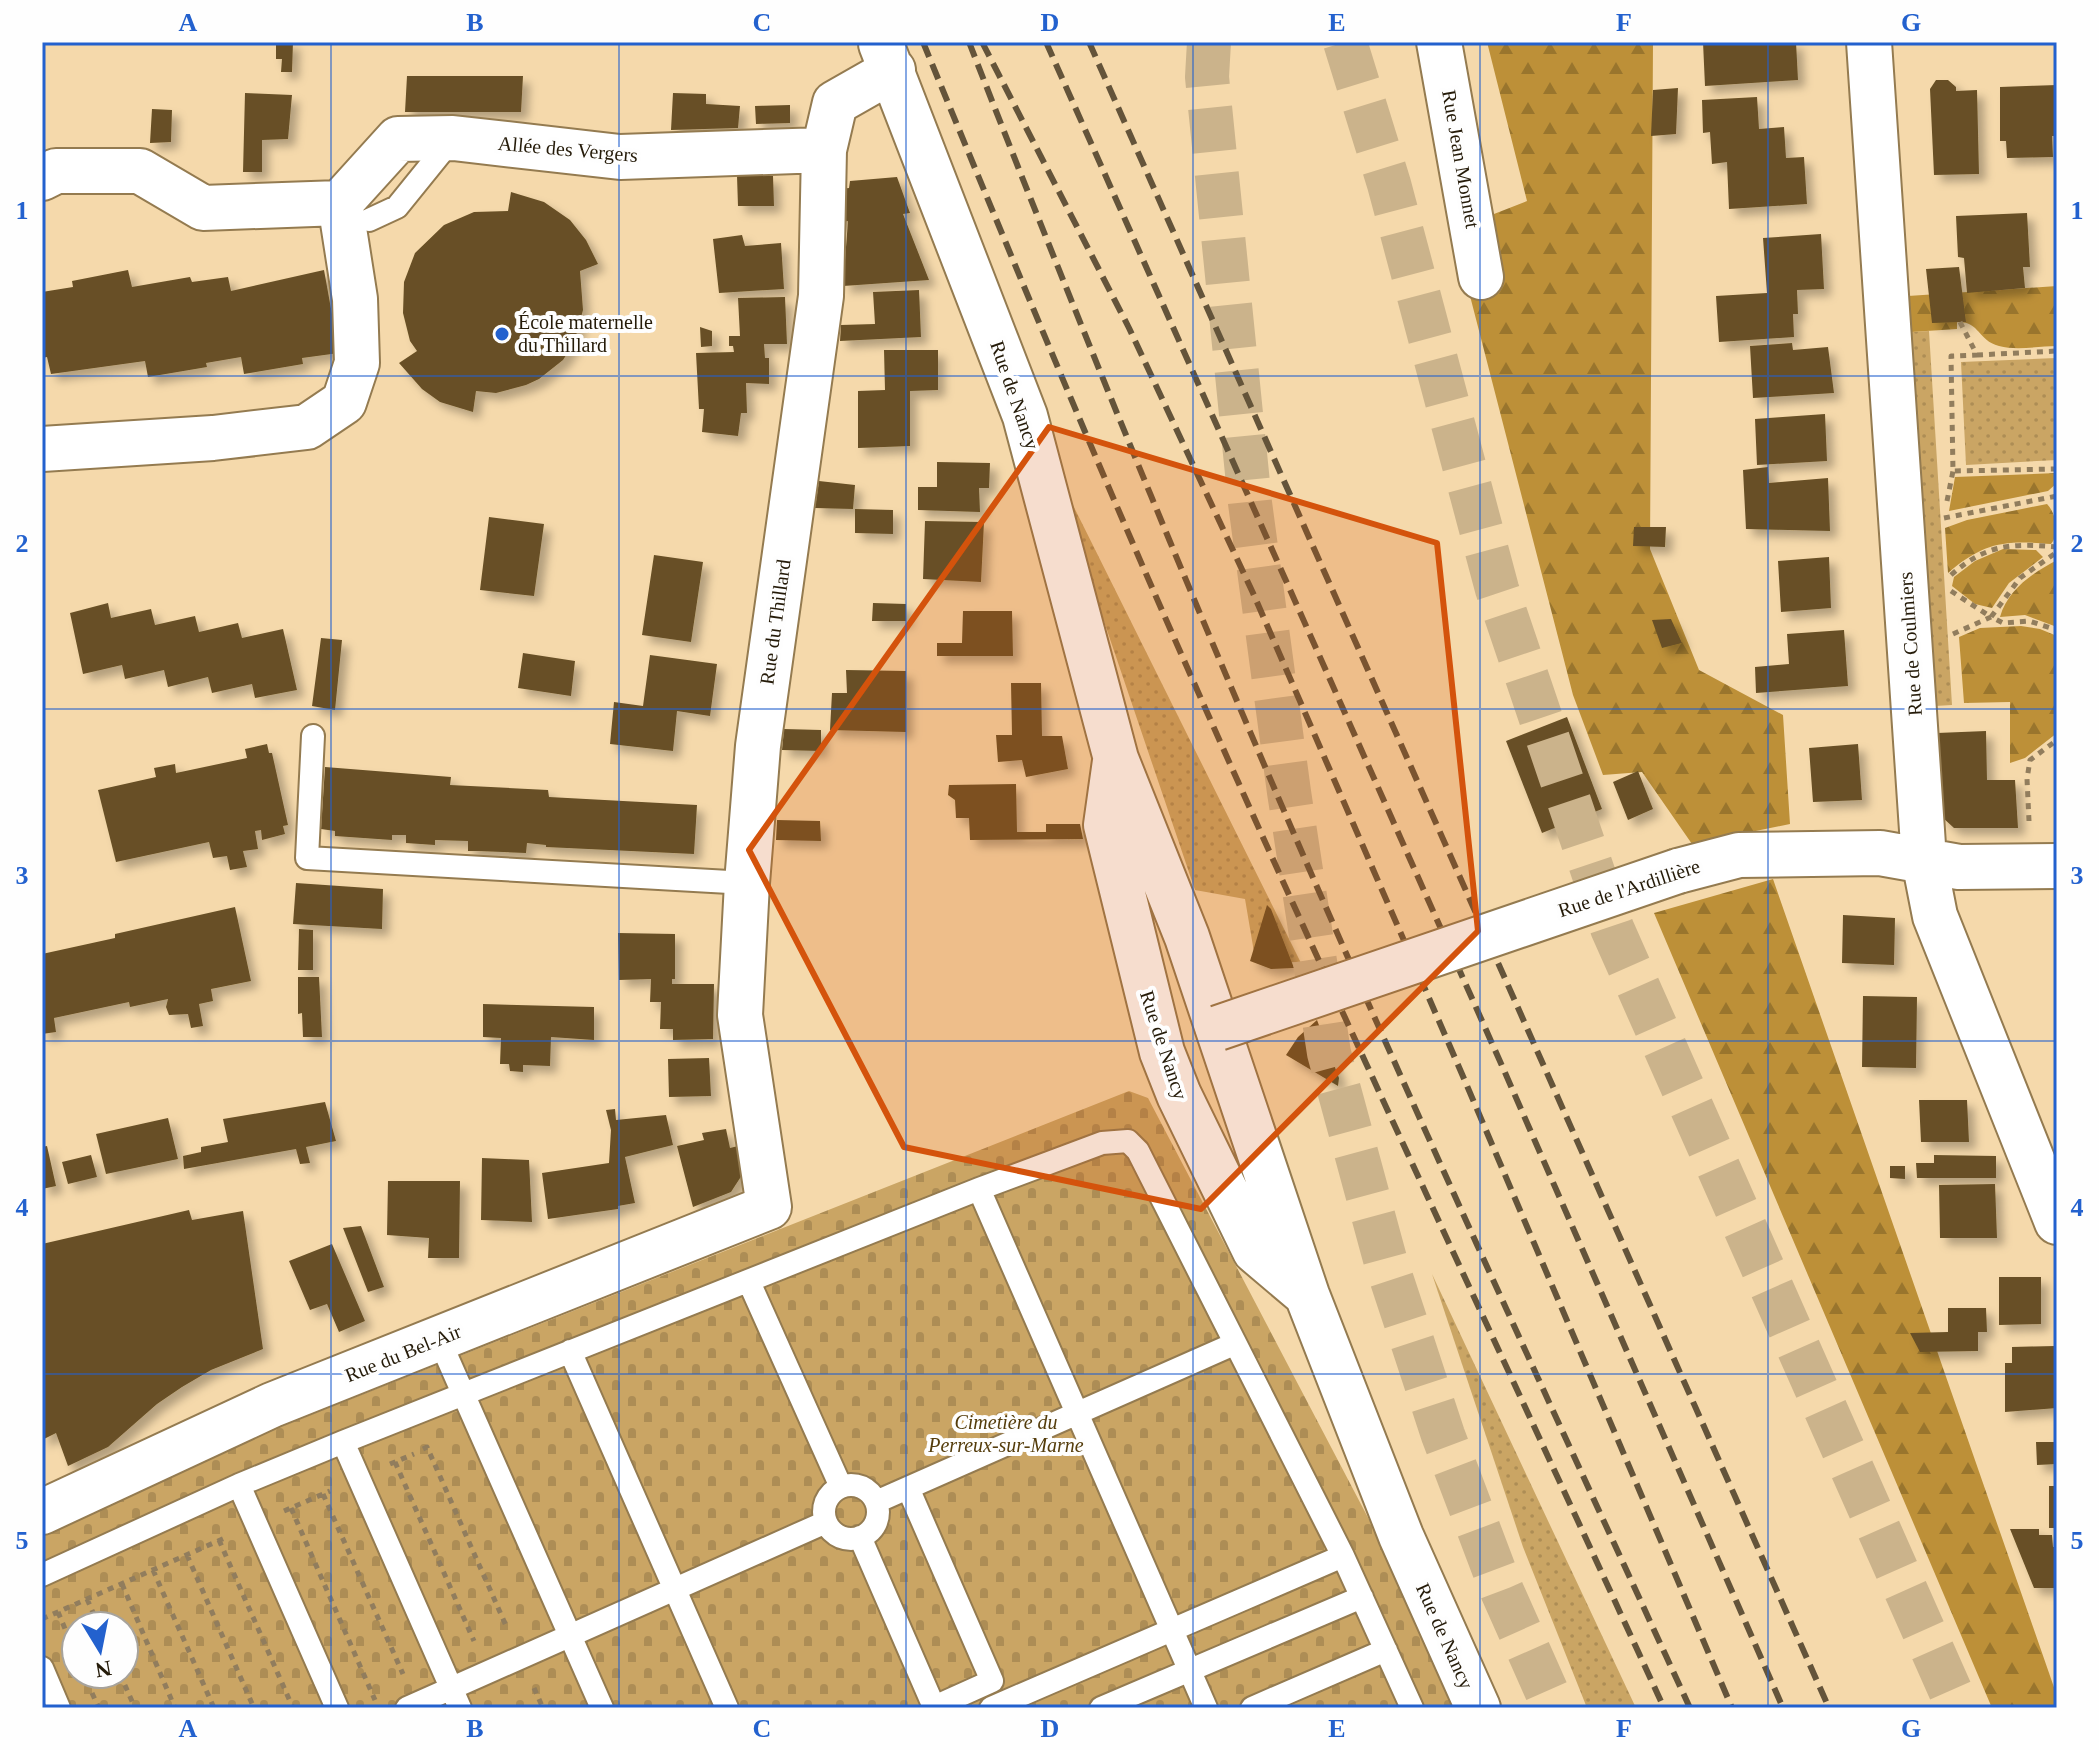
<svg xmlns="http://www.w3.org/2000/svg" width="2099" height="1750" font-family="Georgia,serif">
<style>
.grass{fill:url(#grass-dots)}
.forest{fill:url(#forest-firs)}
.cemetery{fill:url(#cemetery-stones);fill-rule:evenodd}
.building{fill:#685025;filter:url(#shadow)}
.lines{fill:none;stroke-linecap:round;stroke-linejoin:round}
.motorway-tunnel{stroke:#cbb38b;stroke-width:44;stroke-dasharray:44 22;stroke-linecap:butt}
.service-casing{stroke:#947b50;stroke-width:26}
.minor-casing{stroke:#947b50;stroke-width:48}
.path{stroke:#917d5d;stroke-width:5;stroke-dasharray:6 6;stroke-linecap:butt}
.service{stroke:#fff;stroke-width:22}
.minor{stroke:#fff;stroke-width:44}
.rail{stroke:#64543a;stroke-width:6;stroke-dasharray:16 8;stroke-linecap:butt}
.minor-bridge-casing{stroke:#947b50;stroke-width:48;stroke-linecap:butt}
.minor-bridge{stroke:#fff;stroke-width:44}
.marked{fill:#d4530c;fill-opacity:0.2;stroke:#d4530c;stroke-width:6;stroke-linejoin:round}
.grid{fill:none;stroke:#2361ce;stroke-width:2;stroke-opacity:0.55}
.poi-dot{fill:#2361ce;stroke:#fefefe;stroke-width:3}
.labels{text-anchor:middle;stroke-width:8;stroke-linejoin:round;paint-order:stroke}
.street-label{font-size:20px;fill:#251b09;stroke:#fefefe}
.poi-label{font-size:20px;fill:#251b09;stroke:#fefefe;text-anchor:start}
.park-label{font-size:20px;font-style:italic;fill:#543c0b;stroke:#fefefe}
.neatline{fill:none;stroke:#2361ce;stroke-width:3}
.grid-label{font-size:26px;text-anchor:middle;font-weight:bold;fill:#2361ce}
</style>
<defs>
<pattern id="grass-dots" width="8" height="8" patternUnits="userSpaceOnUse" patternTransform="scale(2)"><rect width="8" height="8" fill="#caa564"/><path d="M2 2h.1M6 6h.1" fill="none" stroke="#ad8d55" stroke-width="1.8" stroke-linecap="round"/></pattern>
<pattern id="forest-firs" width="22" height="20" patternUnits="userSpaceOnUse" patternTransform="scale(2)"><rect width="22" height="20" fill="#bd9038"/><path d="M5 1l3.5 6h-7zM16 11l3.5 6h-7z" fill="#99752d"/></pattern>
<pattern id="cemetery-stones" width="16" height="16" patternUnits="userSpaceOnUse" patternTransform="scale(2)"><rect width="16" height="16" fill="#caa564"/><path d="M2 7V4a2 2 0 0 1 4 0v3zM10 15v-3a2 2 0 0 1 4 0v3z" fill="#ad8d55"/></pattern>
<filter id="shadow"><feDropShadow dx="7" dy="7" stdDeviation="4" flood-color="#0004"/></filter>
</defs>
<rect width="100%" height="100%" fill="#f5d9ab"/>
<path class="grass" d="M1929,331L1952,705L1935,706L1911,332Z
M2056,358L2057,460L1966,465L1961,362Z
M1047,453L1301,963L1255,958L1245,899L1195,890Z
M1432,1274L1636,1708H1587L1523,1547Z"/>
<path class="forest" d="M1487,42H1653L1650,549L1699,670L1783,715L1790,824L1692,844L1642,772L1603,775L1573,695L1453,230L1527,201Z
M2057,286V346C2039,346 2017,351 1999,346C1977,340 1980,321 1957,322V329L1911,332L1908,296Z
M2057,473V483L2048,491L1949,511L1955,477Z
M2047,504C2056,513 2060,534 2051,544C2005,540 1984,542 1948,573L1945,528L1967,520Z
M2003,549L2036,550L2043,557L2009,583L1992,608L1975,604L1952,586L1954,577L1975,561Z
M2057,560V627L2025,615L2000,617C2008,589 2033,573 2057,560Z
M2021,626L2040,629L2057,636V733L2025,758L2010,763V702L1964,703L1959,637L1980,628Z
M1773,879L2057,1696V1708H1992L1654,913Z"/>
<path class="cemetery" d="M1129,1091L1148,1098L1385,1550L1454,1708H42V1535L242,1442ZM76,1626H124V1674H76Z"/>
<path class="building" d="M276,42H293L292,72H281L282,59H276Z
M1703,42H1796L1798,80L1705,86Z
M407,76H523L521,112H405Z
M1936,80H1948L1956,87V91L1977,90L1979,174L1934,175L1930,89Z
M2057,85V136H2052L2053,157L2007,158L2006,141H2000V87Z
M1678,88L1676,134L1651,136L1653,90Z
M245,93L292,95L288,139L262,140V172H243Z
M673,93L706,94V104L740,106L738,128L671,130Z
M1757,97L1759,129L1784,127L1786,158L1804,157L1807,204L1729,209L1727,162L1712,164L1710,132L1703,133L1702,100Z
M790,105V123L756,124L755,106Z
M152,109L172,110L171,142L150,143Z
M737,176H773L774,206H738Z
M897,177L910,213L903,214L929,280L843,286L848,221L830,224L832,190L849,188L850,181Z
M511,192L544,202L570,220L586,240L598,264L580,271L583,310L574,343L563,360L539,379L526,385L496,393L476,391L473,412L440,402L422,389L399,363L417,351L410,341L403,313L404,282L415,253L444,225L474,212L508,211Z
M2027,213L2030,267H2023L2025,288L1967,293L1964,258L1958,257L1956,216Z
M1821,234L1824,289L1797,290L1798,314H1793L1794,337L1719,342L1716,296L1767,293L1763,238Z
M742,235L745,246L781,243L784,289L719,293L713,239Z
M1959,267L1966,322L1932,323L1926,269Z
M128,270L132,287L190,277L192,282L228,277L231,291L324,270L339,353L302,358L303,364L244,374L241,357L206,363L207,367L148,377L145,361L51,374L47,357L42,358V292L73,287L72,281Z
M919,290L921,337L840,341L841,325L875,324L873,292Z
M785,297L787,344H764L765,358H769V384L746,383L747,413H741L738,436L702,432L704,409H699L696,353L734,352L733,346H729V336H740L738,298Z
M700,327L712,331V346L701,347Z
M1792,343L1793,350L1828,347L1834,393L1753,398L1750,346Z
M884,350H938V390L910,391V446L858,448V391L885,390Z
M1825,414L1827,461L1757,465L1755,419Z
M937,462L990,463L989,488H979L980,512L918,510V487H937Z
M1768,467L1769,483L1828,478L1830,531L1746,529L1743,470Z
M819,481L855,485L853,509L815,508Z
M855,509L893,510V534L855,533Z
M489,517L544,524L534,596L480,590Z
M925,521L984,522L981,582L923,579Z
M1634,527H1666L1665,547L1633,546Z
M654,555L703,562L691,642L642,635Z
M1829,557L1831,608L1781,612L1778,561Z
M108,603L111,618L151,609L155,625L195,616L199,632L238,623L242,638L283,629L297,690L255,698L252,684L212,693L208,677L168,687L164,670L125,679L122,665L83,674L70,613Z
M873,603L906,604V621H872Z
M963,611H1012L1013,656H937V643H962Z
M1671,619L1682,643L1662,648L1652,620Z
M1844,630L1848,686L1756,693L1755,667L1789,664L1787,634Z
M321,638L342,640L335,710L312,706Z
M523,653L575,661L571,696L518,688Z
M650,655L717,664L710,716L677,711L673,751L610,744L614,702L643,706Z
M846,670L906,671V732L830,730L832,693H847Z
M1011,683H1041L1042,736H1062L1068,769L1026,777L1022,760L998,762L996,735H1012Z
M1567,717L1602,809L1542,833L1506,741Z
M784,729L821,730V751L782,750Z
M1986,731L1987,780H2015L2018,828H1954L1942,817L1937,733Z
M267,744L269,753H272L288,825L283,826L285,834L262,840L261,830L255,831L258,849L243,851L247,867L230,870L227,856L213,858L209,842L116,862L98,790L156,777L154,768L175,764L176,773L247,758L245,749Z
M1858,744L1862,800L1813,802L1809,748Z
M325,767L451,777L450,785L548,790L549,797L697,805L694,854L546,847V845L527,843L526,853L478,851H468V841L435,840V845L406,843V835H392V840L335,836V831L321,829Z
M1638,771L1653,809L1628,820L1613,782Z
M1016,784L1017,832H1046V824H1080L1083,839L970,840L969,818H956L955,800L948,795L949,785Z
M777,820L820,821L821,841L776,840Z
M296,883L383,889L382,929L293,924Z
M1267,905L1271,909L1294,968L1271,969L1250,961Z
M235,907L251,981L211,989L213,1001L199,1004L203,1026L191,1028L188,1014L169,1015L166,1007L168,999L130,1007L129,1002L54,1018L56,1032L42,1034V954L115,938V934Z
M1843,915L1895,918L1894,965L1842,963Z
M299,929L313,930V970H298Z
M618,933L675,934V979H672V984H714L713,1039L673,1040V1029H660L661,1002H650L651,979L619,980Z
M298,977H319L322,1037H303L302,1013L298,1014Z
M1863,996L1917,997L1916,1068L1862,1067Z
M483,1004L594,1007V1040L551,1037L550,1066L523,1065V1072L510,1071L509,1064H500L501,1038L483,1037Z
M1317,1020L1339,1078L1338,1086L1286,1055L1298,1037Z
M709,1058L711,1096L669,1097L668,1059Z
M1919,1100H1967L1969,1142H1921Z
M325,1102L336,1141L306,1147L310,1163L300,1164L296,1149L184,1169L183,1156L201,1152V1147L228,1142L223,1119Z
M615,1109L616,1120L666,1115L673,1145L625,1157L635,1203L618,1206V1209L548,1219L542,1173L609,1163L611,1130L606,1110Z
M168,1118L178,1159L106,1174L96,1134Z
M726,1129L730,1148L738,1146L742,1175L731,1192L693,1207L677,1146L704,1140L702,1133Z
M47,1146L56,1186L42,1189V1147Z
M91,1155L97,1177L68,1184L62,1162Z
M1934,1155L1996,1156V1178H1917L1916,1163H1934Z
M482,1158L529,1160L532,1222L481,1220Z
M1890,1166H1905V1179L1890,1178Z
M388,1181H460L459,1258H428L429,1238L387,1235Z
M1995,1184L1997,1238H1940L1939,1185Z
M189,1210L192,1220L243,1211L263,1349L211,1370L182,1387L157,1404L108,1447L68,1466L56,1433L42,1440V1244Z
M361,1226L384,1287L368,1292L343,1228Z
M332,1244L365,1321L339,1332L327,1304L310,1310L289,1261Z
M1999,1277H2041V1324L1999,1325Z
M1948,1308H1986L1987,1332H1978V1351L1920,1352L1910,1333L1948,1332Z
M2055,1346L2057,1408L2005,1412V1363H2012V1347Z
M2036,1442H2057V1464L2037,1465Z
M2049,1486H2057V1528H2049Z
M2010,1529H2039V1535H2052L2053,1547H2057V1588H2034Z"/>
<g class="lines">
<path class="motorway-tunnel" d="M1209,42L1207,77L1250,503L1289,792L1329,1053L1385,1259L1443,1435L1502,1591L1554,1708
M1345,42L1389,184L1497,589L1612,928L1958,1708"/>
<g class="service-casing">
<path id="service" d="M369,220L397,207L452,139
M313,736L307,858L747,883
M979,1189L1206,1708
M749,1282L841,1487
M439,1339L602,1708
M570,1351L727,1708
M343,1442L460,1708
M239,1485L337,1708
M824 1512a27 27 0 1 1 54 0a27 27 0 1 1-54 0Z
M908,1488L992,1681L932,1708
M876,1502L1234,1344
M860,1537L934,1707
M42,1575L239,1485L343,1442L979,1189L1102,1143L1128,1141L1138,1151L1343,1556L1412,1708
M42,1668L59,1708
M407,1708L826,1522
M991,1708L1343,1556
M1101,1708L1362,1597
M1252,1708L1386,1650"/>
</g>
<g class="minor-casing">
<path id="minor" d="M1439,42L1481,277
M1869,42L1924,860L1935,916L2057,1222
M881,44L1025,416L1116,759L1187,937L1307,1295L1401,1536L1478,1708
M42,178L56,171H140L203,208L340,203L398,139L453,138L620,157L824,150
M42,449L213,438L307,427L344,402L357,363L355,299L340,203
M1115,761L1106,825L1162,1052L1179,1095L1255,1251L1307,1295
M1678,871L1739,855L1880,853L1959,867L2057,866
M42,1512L272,1405L769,1207L740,1015L747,883L758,746L821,296L824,150L835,103L893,70"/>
</g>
<path class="path" d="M1960,322L1977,355L1951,356L1953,471L2057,469
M1977,355L2057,351
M1947,501L1953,471
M1944,518L2057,496
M1951,575C1986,544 2012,543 2057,547
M1951,591L1991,617L2020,578L2057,552
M1953,634L1991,617L2003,623L2029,621L2057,630
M2029,821L2027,779L2030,760L2057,740
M423,1449L427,1447L507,1628
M395,1462L474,1641
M390,1464L414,1454
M323,1494L403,1674
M291,1508L375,1700
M284,1511L330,1491
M219,1540L293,1708
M187,1555L254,1708
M153,1570L214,1708
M122,1584L175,1708
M87,1599L99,1626
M58,1612L76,1655
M42,1619L227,1537
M120,1674L135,1708
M534,1688L543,1708
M92,1693L99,1708"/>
<use href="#service" class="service"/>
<use href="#minor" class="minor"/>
<path class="rail" d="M923,42C1009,251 1095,460 1187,667C1341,1016 1505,1361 1664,1708
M969,42C1087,345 1211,646 1342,944C1455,1200 1573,1454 1690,1708
M982,42L1129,328L1253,593L1465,1081L1732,1708
M1046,42L1503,1068L1783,1708
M1089,42L1829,1708"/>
<g class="minor-bridge-casing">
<path id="minor-bridge" d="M1218,1028L1678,871"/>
</g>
<use href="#minor-bridge" class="minor-bridge"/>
</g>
<path class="marked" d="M1049,427L1437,543L1478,931L1201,1209L904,1147L749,850Z"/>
<path class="grid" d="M331,42V1708M619,42V1708M906,42V1708M1193,42V1708M1480,42V1708M1768,42V1708M42,376H2057M42,709H2057M42,1041H2057M42,1374H2057"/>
<circle class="poi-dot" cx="502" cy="334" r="8"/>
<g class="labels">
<g class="street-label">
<text transform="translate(568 149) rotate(5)" y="7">Allée des Vergers</text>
<text transform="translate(1461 159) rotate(80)" y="7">Rue Jean Monnet</text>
<text transform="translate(1015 395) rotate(71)" y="7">Rue de Nancy</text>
<text transform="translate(775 622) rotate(-82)" y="7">Rue du Thillard</text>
<text transform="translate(1910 644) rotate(-94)" y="7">Rue de Coulmiers</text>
<text transform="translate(1629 888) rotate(-18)" y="7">Rue de l'Ardillière</text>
<text transform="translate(1164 1045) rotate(72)" y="7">Rue de Nancy</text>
<text transform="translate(403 1353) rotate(-22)" y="7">Rue du Bel-Air</text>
<text transform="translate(1445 1636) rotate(66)" y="7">Rue de Nancy</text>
</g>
<g class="poi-label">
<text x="518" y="329">École maternelle<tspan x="518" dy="23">du Thillard</tspan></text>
</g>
<g class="park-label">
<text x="1006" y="1429">Cimetière du<tspan x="1006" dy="23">Perreux-sur-Marne</tspan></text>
</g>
</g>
<rect width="2099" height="1750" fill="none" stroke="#fefefe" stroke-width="88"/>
<g transform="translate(100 1650) rotate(170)"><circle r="38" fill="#fefefe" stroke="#a7a39c" stroke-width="2"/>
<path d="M0-6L14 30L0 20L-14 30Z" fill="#2361ce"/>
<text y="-12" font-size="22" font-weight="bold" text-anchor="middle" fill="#251b09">N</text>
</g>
<rect x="44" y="44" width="2011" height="1662" class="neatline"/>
<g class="grid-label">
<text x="188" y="31">A</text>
<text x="475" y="31">B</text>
<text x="762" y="31">C</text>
<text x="1050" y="31">D</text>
<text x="1337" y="31">E</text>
<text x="1624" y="31">F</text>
<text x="1911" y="31">G</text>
<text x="22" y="219">1</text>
<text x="2077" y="219">1</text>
<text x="22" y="552">2</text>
<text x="2077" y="552">2</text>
<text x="22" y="884">3</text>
<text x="2077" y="884">3</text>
<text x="22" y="1216">4</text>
<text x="2077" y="1216">4</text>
<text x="22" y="1549">5</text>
<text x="2077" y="1549">5</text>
<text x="188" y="1737">A</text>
<text x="475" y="1737">B</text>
<text x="762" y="1737">C</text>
<text x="1050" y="1737">D</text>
<text x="1337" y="1737">E</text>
<text x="1624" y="1737">F</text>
<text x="1911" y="1737">G</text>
</g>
</svg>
